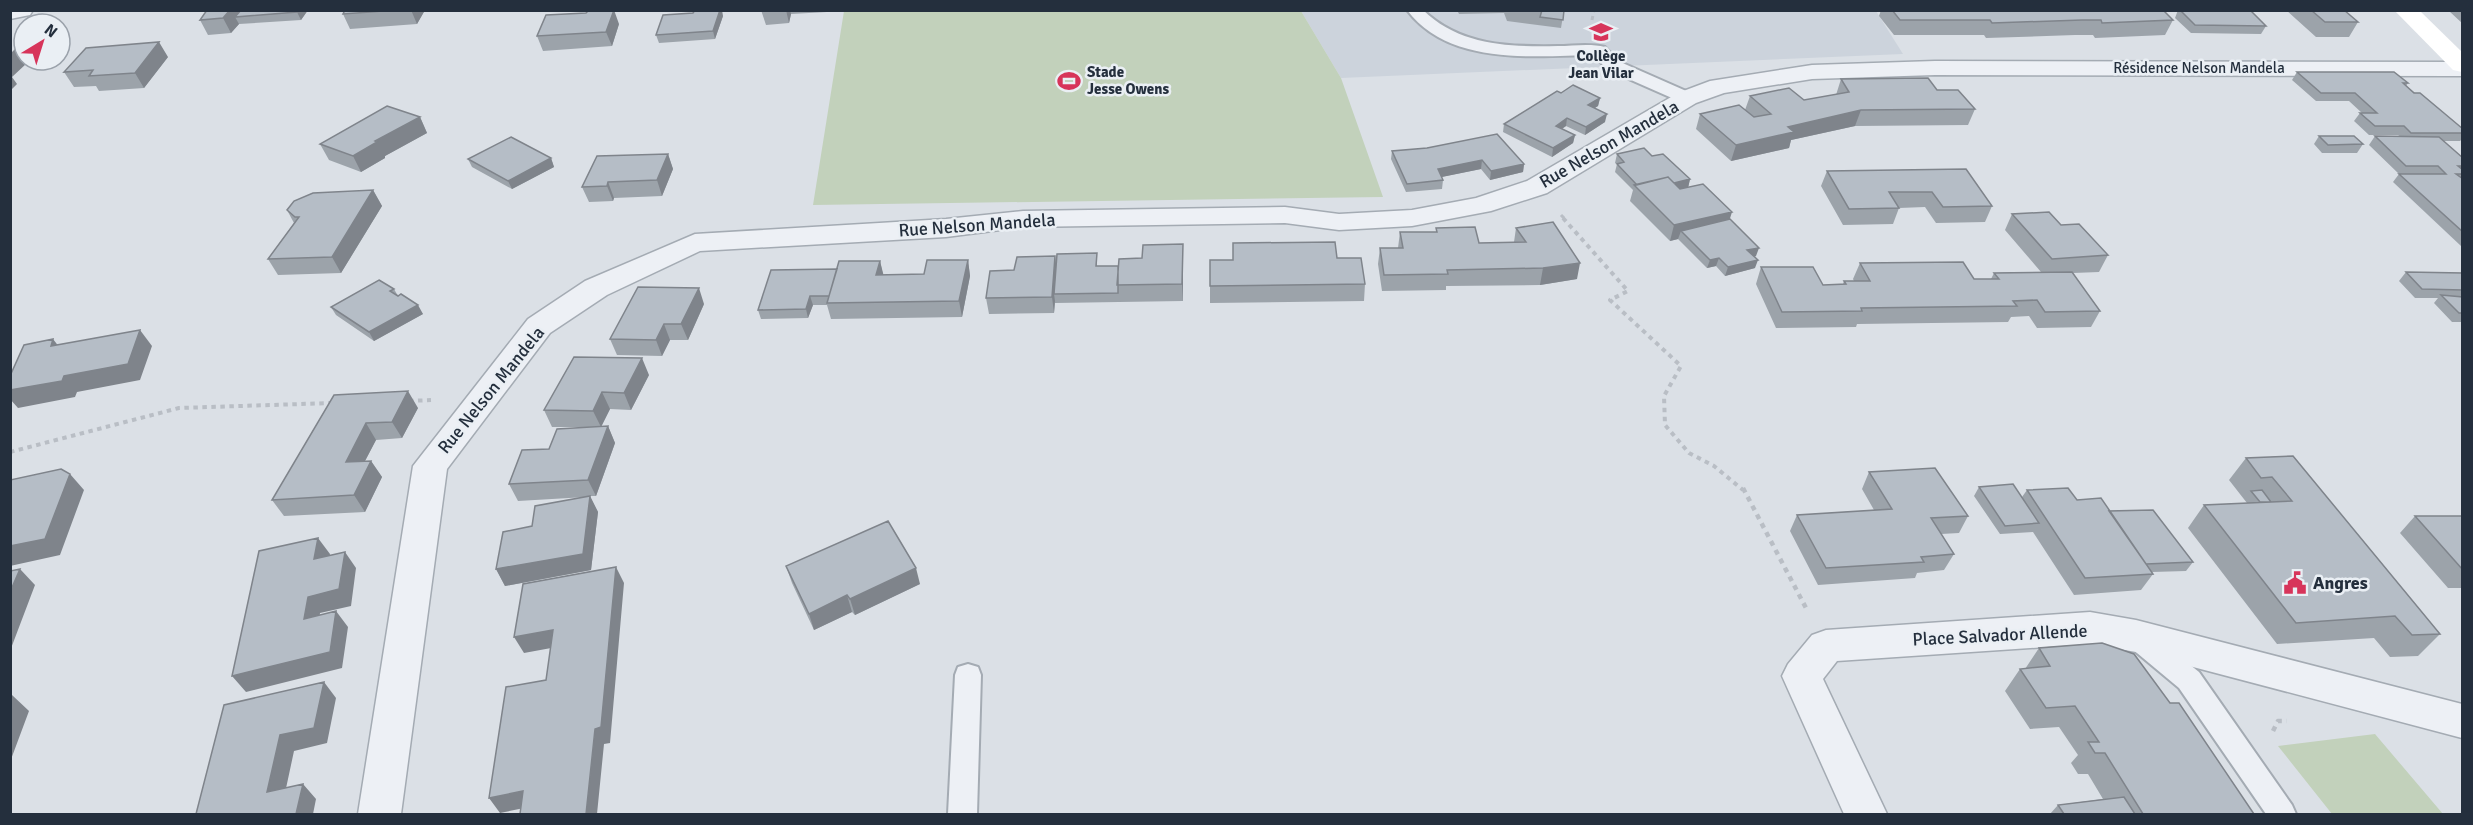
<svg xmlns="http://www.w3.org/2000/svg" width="2473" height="825" font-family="Signika,sans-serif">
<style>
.built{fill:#ccd3dc}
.green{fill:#c2d1bb}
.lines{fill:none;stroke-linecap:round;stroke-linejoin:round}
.lane-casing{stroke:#a4abb3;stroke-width:4}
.street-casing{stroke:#a4abb3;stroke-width:3}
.path-far2{stroke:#b9bec5;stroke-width:3;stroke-dasharray:4 4;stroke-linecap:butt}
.path-far1{stroke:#b9bec5;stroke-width:4;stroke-dasharray:4.5 4.5;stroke-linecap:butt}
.path{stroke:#b9bec5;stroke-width:4.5;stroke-dasharray:5 5;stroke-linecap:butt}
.lane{fill:#edf0f5;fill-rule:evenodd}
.street{fill:#edf0f5;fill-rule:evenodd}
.secondary{fill:#fff;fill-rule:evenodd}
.wall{fill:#9ca3aa}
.shaded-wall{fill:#7f848b}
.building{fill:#b5bdc6;stroke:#7f848b;stroke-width:1.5}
.labels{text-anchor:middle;stroke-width:5;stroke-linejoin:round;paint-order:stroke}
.far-poi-label{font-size:15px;font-weight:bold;fill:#242f3d;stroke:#eaeff4}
.far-street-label{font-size:15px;fill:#242f3d;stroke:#eaeff4}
.street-label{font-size:18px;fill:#242f3d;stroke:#eaeff4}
.poi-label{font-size:18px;font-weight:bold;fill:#242f3d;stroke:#eaeff4;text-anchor:start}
</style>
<rect width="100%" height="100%" fill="#dbe0e6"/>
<path class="built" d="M1301,11H1876L1903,54L1341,78Z"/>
<path class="green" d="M844,11H1301L1341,78L1383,197L813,205Z
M2375,734L2443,814H2332L2278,746Z"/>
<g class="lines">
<g class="lane-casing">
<path id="lane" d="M1407,10H1423C1460,46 1510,47 1558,46C1573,46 1590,43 1605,47L1618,61L1693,94L1696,98L1693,102H1681L1606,69L1595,55C1533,56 1449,66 1407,10Z
M2140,629L2149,632L2199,672L2292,805L2296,814H2266L2179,688L2131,648L2127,640L2131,632Z
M968,664L978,667L981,675L977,814H948L955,675L958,667Z"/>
</g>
<g class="street-casing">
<path id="street" d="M10,10H33L30,15L10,19Z
M1935,61L2462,62V76L1935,75L1812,79L1724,93L1696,103L1547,193L1491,211L1412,226L1339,230L1285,223L1023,227L946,237L700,251L607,295L550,333L447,469L401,814H358L413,466L528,319L585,281L695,234L946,219L1023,211L1285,207L1339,214L1412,210L1476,198L1527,181L1678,93L1710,81L1812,65Z
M2090,612L2136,620L2462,704V738L2136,652L2090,644L1837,661L1823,679L1887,814H1844L1782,676L1788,664L1812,635L1826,630Z"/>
</g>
<path class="path-far2" d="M1592,20L1594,10
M1561,215L1565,219"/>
<path class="path-far1" d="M1563,218L1628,291L1610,300L1681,366L1664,396L1665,425L1689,453L1714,466L1743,490
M409,401L431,400
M10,452L179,408L332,403"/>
<path class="path" d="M1743,488L1806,608
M2273,731L2278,721H2287"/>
<use href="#lane" class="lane"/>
<use href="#street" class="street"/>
<path class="secondary" d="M2394,10H2419L2462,52V72L2453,70Z"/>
</g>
<path class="wall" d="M308,10L301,20L239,24L231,33L208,35L200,20Z
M345,10H425L417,24L350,29L343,14Z
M761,10H827V12L791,14L789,23L766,25Z
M1457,10H1564L1561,28L1507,21L1504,13L1459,14Z
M1881,10H2163L2173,20L2165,35L2095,38L2093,35H2075L1986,38L1984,35H1894L1879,16Z
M2178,10H2250L2266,26L2261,34L2191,33L2175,18Z
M2286,10H2344L2358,22L2349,37H2316Z
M2463,10V24L2449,11Z
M723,16L715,39L659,43L656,35Z
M619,24L612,46L543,51L537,36Z
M168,57L144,88L99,91L96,86L74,87L64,72Z
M2297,72L2408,83L2406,86L2463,129V138L2460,141H2444L2463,158V246H2461L2393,182L2399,174L2369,145L2375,136L2401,137L2398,135H2369L2354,121L2360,113H2362L2349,101H2316L2292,80Z
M1841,79L1937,90L1975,109L1968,125L1855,126L1791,140L1789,148L1731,161L1696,129L1700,114L1745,110L1750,96L1804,100L1836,95Z
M1561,93L1600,98L1598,106L1595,108L1605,122L1585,135L1566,126L1562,129L1575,135L1573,143L1552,157L1503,132L1504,124Z
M420,117L427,133L385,156V158L361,172L329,160L320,144Z
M2319,136L2363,144L2357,153H2322L2314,144Z
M1392,151L1524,164L1523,172L1490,180L1481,169L1441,177L1443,180L1442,189L1406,192L1391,159Z
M668,154L673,169L662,196L614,198L613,201L589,202L582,187Z
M1617,154L1690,179L1688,188L1730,219L1756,256L1754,257L1755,268L1725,276L1716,266L1707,268L1678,239L1670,241L1630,201L1633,190L1615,172L1617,164L1615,163Z
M551,158L554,167L512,189L472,167L468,159Z
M1966,169L1992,206L1985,222L1936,223L1925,207L1899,208L1893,224L1843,225L1821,186L1827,171Z
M373,190L382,206L341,273L278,275L268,259L294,223L287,210Z
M2012,214L2061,225L2108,255L2099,272L2073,273L2100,311L2091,327L2037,328L2029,316L2011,317L2008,322L1857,324L1856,327L1776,328L1756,284L1761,267L1823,285L1843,284L1844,281H1854L1853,279L1860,263L1974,279H1991L1994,273L2041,272L2005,230Z
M1436,228L1479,243L1514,242L1516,228L1577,279L1540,285L1446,286V290L1382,291L1378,264L1380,248H1398L1400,232H1436Z
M1233,243L1337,258L1365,284L1364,301L1210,303V260H1233Z
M1097,253V266H1118L1183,260V301L1055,303V301L1054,313L989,314L986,298L1014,270L1055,256L1056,265Z
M968,260L970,276L962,317L831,319L827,305H813L808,318L761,319L758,310L837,269L880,261L883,275L924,274Z
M2406,272L2463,273V322H2452L2434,303L2438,298H2415L2399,281Z
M394,289L398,296L423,314L374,341L336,315L331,307Z
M704,304L688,340H670L662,356L617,355L610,339Z
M649,375L631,410L610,409L601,427L608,426L615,443L596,496H590L598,512L591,570L505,586L496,569L532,526L586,497L518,501L509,484L549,449L595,427H552L544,410Z
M334,395L418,408L402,438L376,440L365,461H371L382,477L365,512L284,516L272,500Z
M2293,456L2440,634L2418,656L2390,657L2374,638L2277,644L2188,528L2204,505L2247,503L2229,480L2246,458Z
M1869,472L1968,516L1959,533L1941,534L1954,554L1944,570L1917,573L1915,578L1818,585L1790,531L1797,515L1874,510L1862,489Z
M1979,487L2022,497L2027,490L2077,500L2109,511L2193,562L2186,571L2152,572L2153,574L2141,590L2074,595L2033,532L2000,534L1974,496Z
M2415,516H2463V588H2448L2400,533Z
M786,566L920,584L855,615L852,612L814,630L792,583Z
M2039,648L2170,703L2254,814H2050L2058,805L2103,799L2088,774H2078L2071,763L2078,755L2059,727L2030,729L2005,691L2020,669H2025Z"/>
<path class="shaded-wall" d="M230,10H246L235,17L239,24L231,33L223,18Z
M298,10H308L301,20L297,12Z
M411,10H425L417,24Z
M614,10L619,24L612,46L606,32Z
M720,10H722L723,16L715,39L713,31Z
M786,10H790L791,14L789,23Z
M159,42L168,57L144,88L135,73Z
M15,49L26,64L12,77L17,84L10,91V54Z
M1600,98L1598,106L1586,113L1588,105Z
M1861,110L1855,126L1791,140L1789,148L1731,161L1736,145L1788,127Z
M1607,114L1605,122L1585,135L1586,127Z
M420,117L427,133L385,156V158L361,172L353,156L375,141Z
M1567,118L1566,126L1554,134L1556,126Z
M1575,135L1573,143L1552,157L1553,148Z
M668,154L673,169L662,196L657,180Z
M551,158L554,167L512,189L508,181Z
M1482,160L1481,169L1437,178L1438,169Z
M1524,164L1523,172L1490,180L1491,171Z
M1690,179L1688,188L1646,197L1643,190Z
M608,182L614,198L613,201L607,186Z
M373,190L382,206L341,273L332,257Z
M1732,212L1727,228L1681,231L1678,239L1670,241L1674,225Z
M1183,244V301L1182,284Z
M1759,248L1756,256L1745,259L1747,250Z
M1055,256L1057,272L1054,294L1055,301L1054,313L1052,297Z
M1719,258L1716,266L1707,268L1710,260Z
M968,260L970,276L962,317L959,301Z
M1758,260L1755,268L1725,276L1728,267Z
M880,261L884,277L876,275Z
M1580,263L1577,279L1540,285L1543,268Z
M699,288L704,304L688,340L681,324Z
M810,296L813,305L808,318L806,309Z
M418,305L423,314L374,341L369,332Z
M664,324L670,340L662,356L656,340Z
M140,330L152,346L140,380L77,392L75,397L18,408L10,399V390L64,376Z
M53,339L66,356L51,346Z
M642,358L649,375L631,410L624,393Z
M408,391L418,408L402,438L392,422Z
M602,392L610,409L601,427L593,411Z
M366,423L376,440L356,478L346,462Z
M608,426L615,443L596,496L588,480Z
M371,461L382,477L365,512L354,495Z
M70,474L84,490L60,555L10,566V546Z
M590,496L598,512L591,570L505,586L496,569Z
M318,538L330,554L326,575L314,559Z
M345,552L356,568L351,606L320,613L317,635L304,619L308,597Z
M616,567L624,583L610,743L604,744L597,814H586L595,729Z
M916,568L920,584L855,615L850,599Z
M20,569L35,585L10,651V592Z
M847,595L852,612L814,630L809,614Z
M336,611L348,627L342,668L246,692L232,676Z
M553,630L562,646L524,653L514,637Z
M324,682L336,698L327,743L294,751L282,807L267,792L280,735Z
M12,695L29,711L10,762V698Z
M303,784L316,799L313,814H296Z
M523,791L534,806L500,813L489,798Z"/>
<path class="building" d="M207,10H230L223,18L200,20Z
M241,10H298L297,12L235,17Z
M345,10H398L343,14Z
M589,10H614L606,32L537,36L546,15L586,13Z
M695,10H720L713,31L656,35L663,15L693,13Z
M1542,10H1564L1563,20L1540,17Z
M1892,10H2163L2173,20L2102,23L2101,20H2082L1992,23L1990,20H1900Z
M2180,10H2250L2266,26L2195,25Z
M2311,10H2344L2358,22H2325Z
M159,42L135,73L89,76L93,70L64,72L86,48Z
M2297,72H2394L2408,83H2403L2414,93H2420L2463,129V133H2411L2404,126H2375L2360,113H2377L2355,93H2321Z
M1928,78L1937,90H1958L1975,109L1861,110L1788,127L1794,132L1736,145L1700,114L1739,105L1754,117L1771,114L1750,96L1789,88L1804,100L1849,92L1841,79Z
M1573,85L1600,98L1588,105L1607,114L1586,127L1567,118L1556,126L1575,135L1553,148L1504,124L1557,91L1561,93Z
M387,106L420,117L375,141L377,142L353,156L320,144Z
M1497,134L1524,164L1491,171L1482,160L1438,169L1443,180L1407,184L1392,151L1427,148Z
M2319,136H2354L2363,144L2328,145Z
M2375,136L2439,137L2463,158V166H2458L2463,170V174H2456L2463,179V232L2399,174H2446L2438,166H2406Z
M511,137L551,158L508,181L468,159Z
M1644,148L1652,156L1663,154L1690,179L1674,183L1668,177L1637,185L1617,164L1624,162L1617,154Z
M668,154L657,180L608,182L607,186L582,187L597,156Z
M1966,169L1992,206L1943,207L1932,192H1889L1899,208L1849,209L1827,171Z
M1668,177L1680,189L1703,184L1732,212L1674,225L1634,185Z
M373,190L332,257L268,259L299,217H295L287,210L294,201L313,193Z
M2049,212L2061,225L2079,224L2108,255L2052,259L2012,214Z
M1730,219L1759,248L1747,250L1758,260L1728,267L1719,258L1710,260L1681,231Z
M1553,222L1580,263L1543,268L1447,270L1448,274L1384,275L1380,248H1403L1400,232H1437L1436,228L1475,227L1479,243L1526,242L1516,228Z
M1335,242L1337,258H1361L1365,284L1210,286V260H1233V243Z
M1183,244L1182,284L1117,285L1119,259L1142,258L1143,245Z
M1097,253L1096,266H1118V293L1054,294L1057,254Z
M1055,256L1052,297L986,298L990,271L1014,270L1017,257Z
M927,260H968L959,301L827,303L839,261H880L876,275L924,274Z
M1963,262L1974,279H1999L1994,273L2072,272L2100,311L2045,312L2037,300L2013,301L2017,306L1861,308L1862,311L1782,312L1761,267H1813L1823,285L1846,284L1844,281H1870L1860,263Z
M837,269L829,296H810L806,309L758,310L771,270Z
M2406,272L2463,273V290L2422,289Z
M379,280L394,289L390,291L398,296L401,294L418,305L369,332L331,307Z
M638,287L699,288L681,324H664L656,340L610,339Z
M2441,295L2463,297V313H2459Z
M140,330L128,364L64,376L62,381L10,390V376L24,345L53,339L51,346Z
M574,357L642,358L624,393L602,392L593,411L544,410Z
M408,391L392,422L366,423L346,462L371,461L354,495L272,500L334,395Z
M608,426L588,480L509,484L522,450L549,449L557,429Z
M2293,456L2440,634L2412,635L2395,616L2296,623L2204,505L2292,501L2272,477L2261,478L2246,458Z
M1935,468L1968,516L1931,518L1954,554L1921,557L1924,562L1826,568L1797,515L1892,509L1869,472Z
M61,469L70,474L45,539L10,546V480Z
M2013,484L2039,523L2005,526L1979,487Z
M2068,488L2077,500L2101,498L2153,574L2085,578L2027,490Z
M2262,490L2271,502H2260L2251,491Z
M590,496L583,554L496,569L503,532L532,526L535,506Z
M2153,510L2193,562L2146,564L2109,511Z
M2415,516H2463V570Z
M888,521L916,568L850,599L847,595L809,614L786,566Z
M318,538L314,559L345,552L339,589L308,597L304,619L336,611L330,652L232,676L259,551Z
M616,567L601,727L595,729L586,814H520L523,791L489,798L506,687L546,680L553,630L514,637L523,584Z
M20,569L10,592V571Z
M2102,643L2134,654L2170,703H2179L2254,814H2143L2105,753H2095L2088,742H2099L2075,706L2046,708L2020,669L2050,666L2039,648Z
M324,682L314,728L280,735L267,792L303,784L296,814H196L224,705Z
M2124,797L2135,814H2064L2058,805Z"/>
<defs>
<g id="school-bare" transform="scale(1.8)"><path d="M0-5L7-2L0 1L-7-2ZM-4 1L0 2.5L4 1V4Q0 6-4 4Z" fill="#d7345a" stroke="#eaeff4" stroke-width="2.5" paint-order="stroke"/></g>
<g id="stadium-bare" transform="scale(1.8)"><path d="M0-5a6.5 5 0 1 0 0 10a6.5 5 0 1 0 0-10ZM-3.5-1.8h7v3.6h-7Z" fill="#d7345a" stroke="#eaeff4" stroke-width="2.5" paint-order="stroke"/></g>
<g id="civic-bare" transform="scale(1.8)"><path d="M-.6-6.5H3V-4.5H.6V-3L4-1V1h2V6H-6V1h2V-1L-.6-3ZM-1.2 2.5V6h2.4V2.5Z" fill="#d7345a" stroke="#eaeff4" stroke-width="2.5" paint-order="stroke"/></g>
</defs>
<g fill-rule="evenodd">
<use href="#school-bare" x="1601" y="32"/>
<use href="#stadium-bare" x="1069" y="81"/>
<use href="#civic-bare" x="2295" y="583"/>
</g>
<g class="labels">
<g class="far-poi-label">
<text x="1601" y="61">Collège<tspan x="1601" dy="17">Jean Vilar</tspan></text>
<text x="1087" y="77" text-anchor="start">Stade<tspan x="1087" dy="17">Jesse Owens</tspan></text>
</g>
<g class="far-street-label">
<text x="2199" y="73">Résidence Nelson Mandela</text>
</g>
<g class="street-label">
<text transform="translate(1609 144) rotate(-30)" y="6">Rue Nelson Mandela</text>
<text transform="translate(977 225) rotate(-4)" y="6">Rue Nelson Mandela</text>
<text transform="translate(491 390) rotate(-51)" y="6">Rue Nelson Mandela</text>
<text transform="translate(2000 635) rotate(-3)" y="6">Place Salvador Allende</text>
</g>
<g class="poi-label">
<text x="2313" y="589">Angres</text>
</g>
</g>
<rect width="2473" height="825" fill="none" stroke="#242f3d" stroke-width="24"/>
<g transform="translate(42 42) rotate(38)"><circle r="28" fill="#eaeff4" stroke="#9ba2ab" stroke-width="1.5"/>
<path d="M0-4.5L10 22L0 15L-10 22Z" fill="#d7345a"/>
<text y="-9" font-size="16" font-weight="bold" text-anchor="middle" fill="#242f3d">N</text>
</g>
</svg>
